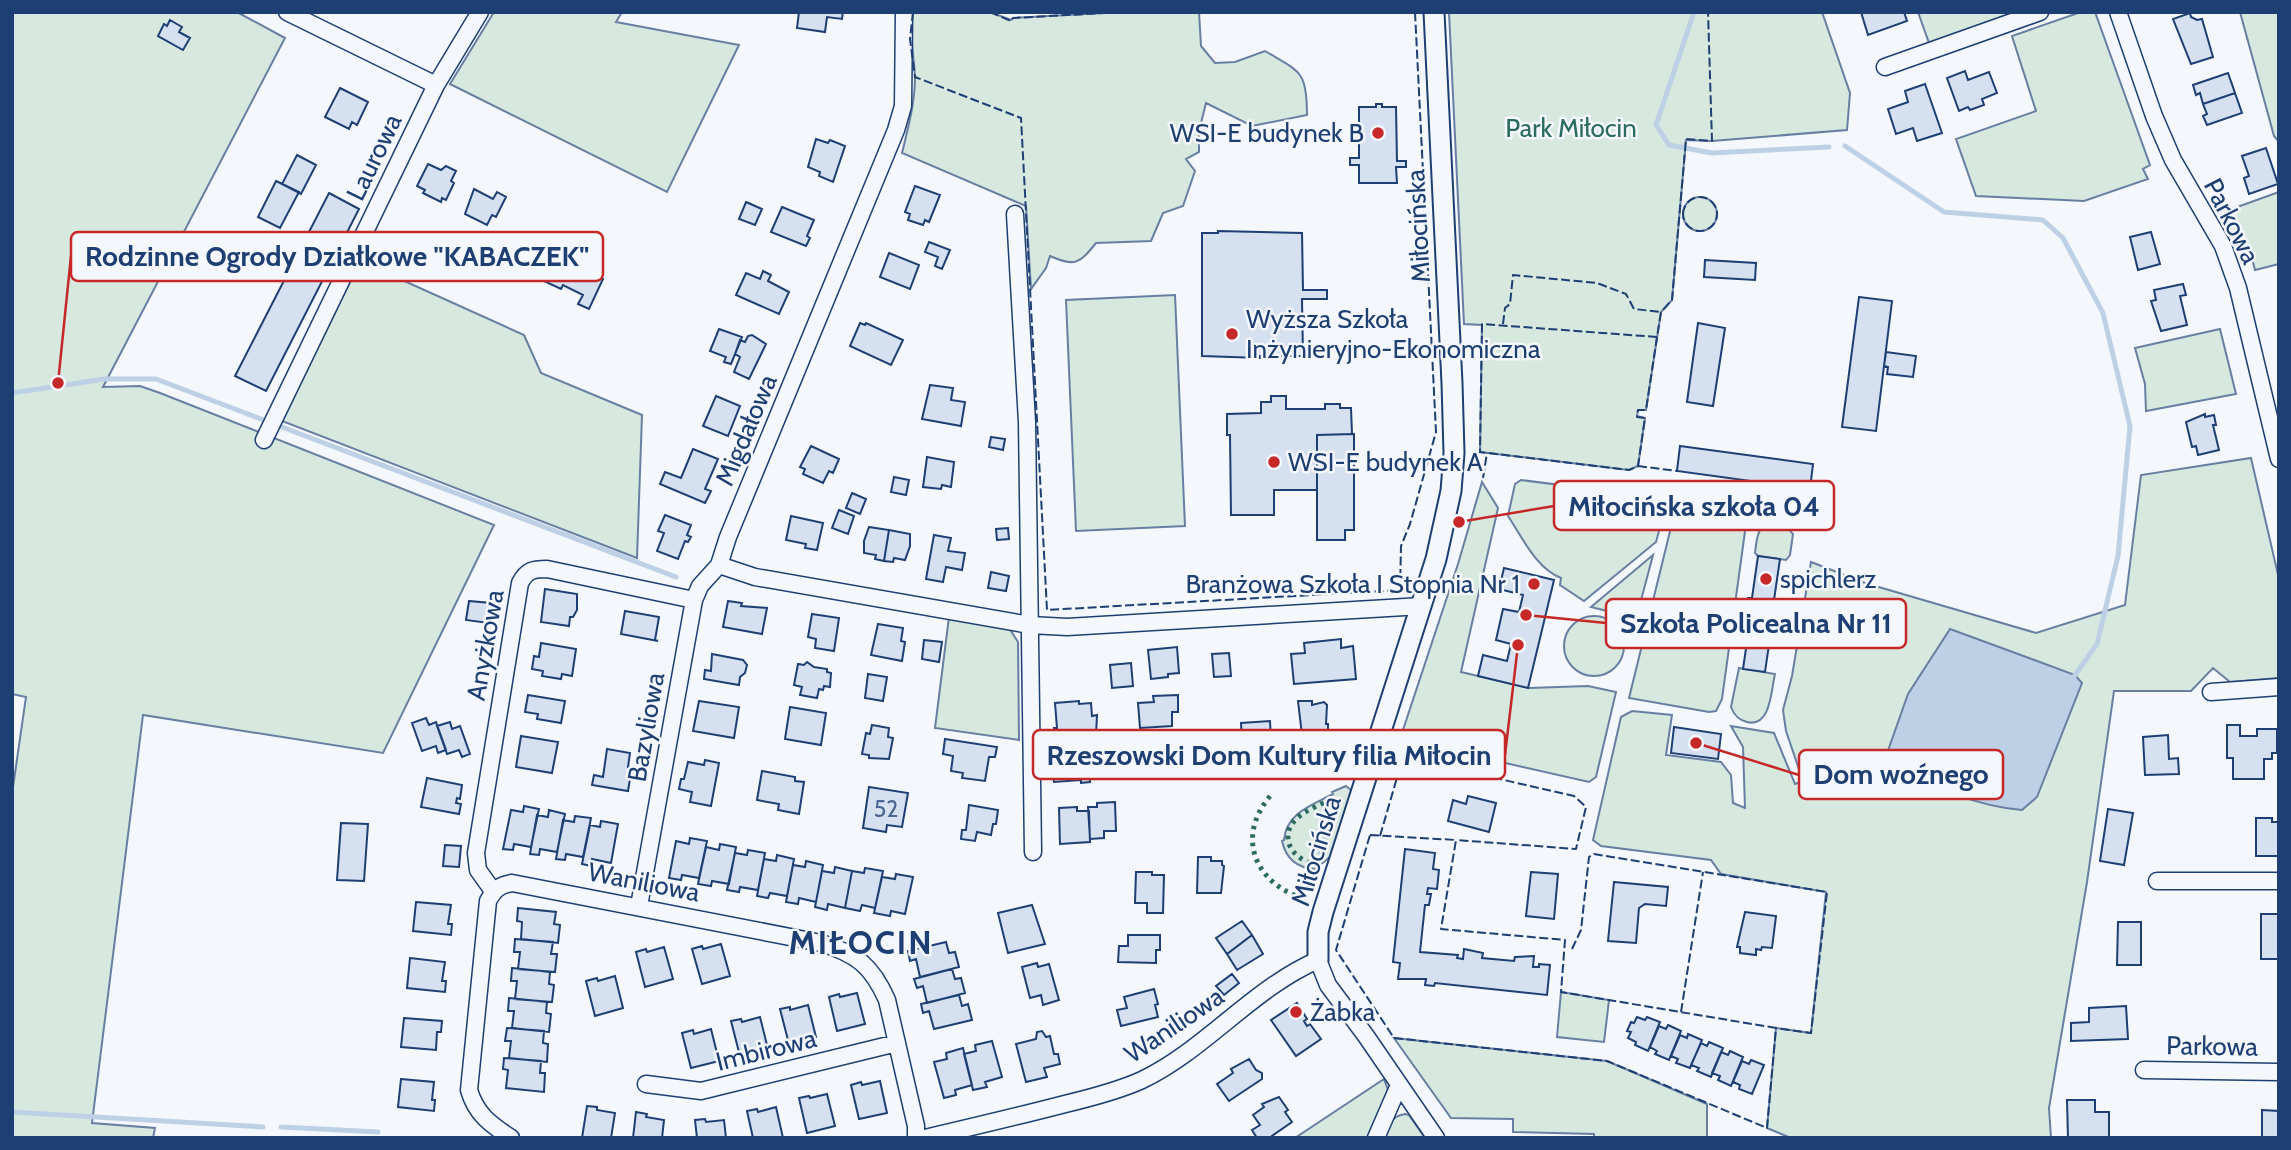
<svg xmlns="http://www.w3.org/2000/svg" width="2291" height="1150" font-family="Cabin,sans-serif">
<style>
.green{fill:#d7e8df;stroke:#687fa3;stroke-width:2}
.water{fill:#bed0e5;stroke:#687fa3;stroke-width:2}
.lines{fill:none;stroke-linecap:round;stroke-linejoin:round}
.stream{stroke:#bed0e5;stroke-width:5}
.building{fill:#d5e0f0;stroke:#1d3f73;stroke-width:2}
.minor-casing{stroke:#1d3f73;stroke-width:19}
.tertiary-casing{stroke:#1d3f73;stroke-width:23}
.minor{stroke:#f4f7fb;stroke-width:16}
.tertiary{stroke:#f4f7fb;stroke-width:19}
.hedge{stroke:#2c6c60;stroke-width:5;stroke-dasharray:3.5 5;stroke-linecap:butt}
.fence{stroke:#1d3f73;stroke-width:2;stroke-dasharray:9 3.5;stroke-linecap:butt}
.poi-dot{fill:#c62828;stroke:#f4f7fb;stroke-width:2.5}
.labels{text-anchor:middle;stroke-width:5;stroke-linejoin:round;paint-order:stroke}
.number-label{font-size:23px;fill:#4b6792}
.park-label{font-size:26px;fill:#2c6c60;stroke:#f4f7fb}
.poi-label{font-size:26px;fill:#1d3f73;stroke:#f4f7fb;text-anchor:start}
.street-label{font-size:26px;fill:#1d3f73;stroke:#f4f7fb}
.district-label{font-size:33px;font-weight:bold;letter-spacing:2px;fill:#1d3f73;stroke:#f4f7fb}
.leader{fill:none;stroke:#c62828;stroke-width:2.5}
.callout-dot{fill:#c62828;stroke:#f4f7fb;stroke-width:2.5}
.callout{fill:#f4f7fb;stroke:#c62828;stroke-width:2.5}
.callout-label{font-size:28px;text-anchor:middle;font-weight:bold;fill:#1d3f73}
</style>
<rect width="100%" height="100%" fill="#f4f7fb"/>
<path class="green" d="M12,12H237L285,38L103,387L140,386L160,393L494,525L383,753L143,715L92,1123L155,1128L153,1138H12V794L26,697L12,694Z
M494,12H622L616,22L739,45L667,192L450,84Z
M913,12H990L1011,20L1013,18L1123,12H1199L1201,46L1215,63L1235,62L1265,51C1300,72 1307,70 1307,115L1252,126L1206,103L1199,131V152L1186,159L1195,171L1183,206L1163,213L1151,241L1096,243C1079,264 1075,267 1050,256L1046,268L1031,289L1026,206L902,153C908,128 915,103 915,77C914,55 909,35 913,12Z
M1449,12H1822L1850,93L1847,130L1712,141L1686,140L1672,300L1661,312L1646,410H1638L1637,416L1645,418L1638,466L1629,470L1480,452L1482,325L1464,324Z
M1918,12H2018L1929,43Z
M2081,12H2095L2150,165L2143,169L2148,179L2084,201L1976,196L1956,139L2036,111L2012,36Z
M2240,12H2279V142L2274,136Z
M2279,192V264L2255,270L2249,247L2226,211Z
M1683 214a17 17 0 1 1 34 0a17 17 0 1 1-34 0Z
M360,261L524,335L541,373L642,415L637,558L282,421Z
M1175,295L1185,526L1076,531L1066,300Z
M2220,329L2236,394L2146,411L2145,384L2135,348Z
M2251,458L2279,579V678L2230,682L2213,668L2191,691H2114L2087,882L2049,1108L2051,1138H1791L1767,1128L1776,1028L1811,1033L1826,892L1721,874L1711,860L1601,846L1593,840L1621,717L1632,711L1672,715L1666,755L1721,762L1731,775L1733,803L1745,808L1743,747L1731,726L1774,733L1795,784L1803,781L1786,731L1783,710L1792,676L1811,562L1865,583L2036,633L2125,605L2141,475Z
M1521,480L1655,497L1662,505L1664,513L1656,542L1584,601L1560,585L1561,578C1536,568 1522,537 1508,516L1515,484Z
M1482,482L1498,508L1461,672L1529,688L1588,686L1616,692L1596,777L1589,782L1400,739L1458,564Z
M1688,496L1743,512L1747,517L1722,699L1716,711L1709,712L1629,698L1677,503Z
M1777,522L1785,525L1793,534L1790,555L1786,560L1758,556L1755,553C1757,536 1757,523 1777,522Z
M1653,555L1631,638L1611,612L1591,607Z
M1564 646a30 30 0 1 1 60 0a30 30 0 1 1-60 0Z
M949,617L1009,628L1018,642L1019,740L935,728Z
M1739,668L1775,674C1771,690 1771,728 1747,722C1738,720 1734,715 1731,707Z
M1346,786L1351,790L1353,795L1336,847L1330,857L1315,869C1297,868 1286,859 1282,841L1284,840C1286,813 1312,805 1333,794L1332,792Z
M1561,992L1609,1000L1604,1042L1557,1037Z
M1394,1038L1607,1061L1707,1104V1138H1594V1134L1513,1132V1119L1451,1118Z
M1384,1079L1388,1090L1367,1138H1295Z
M1405,1114L1409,1115L1425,1138H1383C1388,1126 1391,1116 1405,1114Z"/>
<path class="water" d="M1950,629L2075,675L2082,683L2037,797L2022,810C1972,806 1929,784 1884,762L1908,694Z"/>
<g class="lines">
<path class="stream" d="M1694,12L1656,125L1669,145L1712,153L1829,147
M1845,146L1944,212L2043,220L2063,238L2103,313L2130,426L2118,556L2097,644L2075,675
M12,393L105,379H156L676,577
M1320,852L1336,807
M12,1112L263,1127
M281,1127L378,1132"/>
</g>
<path class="building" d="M799,12H843L842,19L827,17L825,32L797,28Z
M1861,12H1904L1907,21L1868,35Z
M2190,13L2191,17L2197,20L2202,19L2213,57L2191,64L2173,19Z
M170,20L182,27L179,32L190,38L183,50L158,36L164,24L167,26Z
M1965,71L1968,80L1989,72L1997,93L1982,99L1984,105L1970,110L1968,107L1959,111L1947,78Z
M2228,73L2235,93L2203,104L2200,93L2196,95L2193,85Z
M1925,84L1942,133L1917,141L1913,128L1896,134L1888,109L1908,102L1905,91Z
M340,88L368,102L357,125L352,122L349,129L325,117Z
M2235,93L2242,113L2207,125L2203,116L2207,114L2203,104Z
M1376,104H1382V107H1396L1397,161H1406V167H1396L1397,183H1359V165H1350V158H1359V107H1376Z
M816,139L828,143L830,140L845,146L833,182L819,176L820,172L808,167Z
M2266,148L2278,184L2249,194L2244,178L2249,176L2242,156Z
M297,155L316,165L301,194L282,184Z
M428,164L441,170L446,166L456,171L451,181L454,183L446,200L442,198L441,202L423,193L425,190L417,186Z
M276,181L299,192L280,228L258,217Z
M915,186L940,195L929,222L925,220L923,225L908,220L910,214L905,212Z
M474,189L493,199L497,192L506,197L496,217L492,215L487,225L465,214Z
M329,193L359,209L266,391L235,376Z
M746,202L762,209L755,225L739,219Z
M782,207L814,220L807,236L810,238L806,246L771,232Z
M1218,231L1302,233L1303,290H1327V299H1302L1303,356H1260V358L1202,356V233H1218Z
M2151,232L2160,264L2138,270L2130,237Z
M929,242L950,250L942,269L935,266L938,257L925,252Z
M559,250L575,257L572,265L603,279L589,309L578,304L583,295L563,285L561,289L544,281Z
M889,253L919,265L910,289L880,277Z
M1705,260L1756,263L1755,280L1704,277Z
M763,271L771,275L768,281L789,292L779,314L736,295L746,273L760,279Z
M2183,284L2186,295L2180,296L2187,325L2161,331L2151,301L2156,300L2154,290Z
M1859,297L1892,301L1876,431L1842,427Z
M860,323L865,325L866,323L903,340L891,365L850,346Z
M1698,323L1725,328L1713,406L1687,402Z
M719,329L742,337L731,364L724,362L726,357L710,351Z
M752,335L766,344L749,379L734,372L740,357L735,354L740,340L745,342L748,336Z
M1886,352L1916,356L1913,377L1887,374L1888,367L1884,366Z
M930,385L953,388L951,400L965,402L961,426L922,419Z
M716,396L740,406L728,436L703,426Z
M1271,396H1286V409H1325V404H1340V408H1351L1352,434L1317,435V490H1274V515H1231L1230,435H1227V414L1261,413V402H1271Z
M2205,414V417L2214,415L2216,425H2213L2219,450L2198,455L2196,446L2192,447L2186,422Z
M1354,434V530H1345V540H1317V435Z
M991,437L1005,439L1003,450L989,447Z
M811,446L839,459L833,473L829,471L823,483L803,474L805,469L800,467Z
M1680,446L1813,464L1810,489L1677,471Z
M693,449L718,459L705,489L711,491L705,503L660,484L665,472L681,478Z
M927,457L954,462L951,487L942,485L941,489L923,487Z
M894,477L909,480L906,495L891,492Z
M852,493L866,499L860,514L846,508Z
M839,510L854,516L848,534L832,528Z
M665,515L691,525L687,535L691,537L688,542L685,541L678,559L657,551L664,533L658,531Z
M791,516L823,523L817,550L805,548L806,544L786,540Z
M869,527L889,530L884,561L875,559L876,555L864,553V541Z
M1008,528L1009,539L997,540L996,529Z
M889,530L910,534V546L905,560L894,558L893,562L884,561Z
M934,535L951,538L948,551L965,553L962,570L946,567L943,582L926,579Z
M1758,556L1780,559L1774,600L1779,601L1775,631L1744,627L1748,598H1752Z
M1504,568L1554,580L1528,688L1478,676L1483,655L1507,661L1511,644L1496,640L1503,609L1519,612L1523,595L1499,589Z
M991,572L1009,576L1006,591L988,588Z
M545,589L577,594V610L573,617H570L569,626L541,622Z
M469,601L491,603L488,623L466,620Z
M728,601L742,603L741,606L767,608L762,634L723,627Z
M625,611L659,617L655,640L658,641L621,634Z
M812,614L839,618L834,651L815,648L816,639L808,637Z
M878,624L903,628L901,641L905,642L902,661L871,655Z
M1749,628L1771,631L1765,672L1743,669Z
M1341,639V648L1353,646L1356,679L1294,684L1291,654L1305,653L1304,643Z
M924,640L942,642L939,662L922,659Z
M541,643L576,649L572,676L562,674L561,679L542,676L543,671L532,669L534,656L539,657Z
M1177,647L1179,673L1168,674V677L1151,679L1148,650Z
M1229,653L1231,676L1214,677L1212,654Z
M712,654L743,660L747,665L745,673L740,677L739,685L704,679L705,670L711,671Z
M807,662L814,667L827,669V672L831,673L830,687L824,686L823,690L819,689L817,698L800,695L802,687L794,685L798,664L804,665Z
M1131,663L1133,686L1112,688L1110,665Z
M868,674L887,677L883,701L865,698Z
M528,695L565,701L561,723L537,719L538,714L525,712Z
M1178,695V712H1172V726L1140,728L1138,703L1154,702L1153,696Z
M699,701L739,707L734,738L693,731Z
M1079,701V704L1091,703L1092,716L1097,715L1096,735L1055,738L1054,728H1057L1055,703Z
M1298,701H1312V705L1324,702L1327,705L1326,724H1328V734H1312L1313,747L1292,748L1291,735H1302Z
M790,707L826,713L821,745L785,739Z
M426,718L429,725L436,722L446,750L438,753L436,746L422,751L412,723Z
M1270,721L1272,760L1247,764L1244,762L1219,763L1218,743L1242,742L1241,723Z
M450,722L452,729L460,726L470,754L462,757L459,750L447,754L437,726Z
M872,725L889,728L888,737L893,738L889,759L869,758V755L862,754L866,733L870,734Z
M2227,725H2240V736H2257V729H2277V753H2272V759H2264V779H2233V758H2227Z
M1674,727L1721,734L1718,759L1671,753Z
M2168,735L2169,759L2178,758L2179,774L2145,775L2143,737Z
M521,736L558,742L552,773L516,767Z
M945,739L997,747L995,757H989L985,781L962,778L963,773L951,771L953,756L943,754Z
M607,749L630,753L628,767H632L628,791L592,785L594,775L603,777Z
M1089,758L1090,782L1081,783V780L1054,782L1053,771H1057V760Z
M705,760L719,763L711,806L690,802L692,792L679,789L681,779H684L688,762L704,765Z
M762,771L795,777V781L804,782L799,814L778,810L779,804L757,800Z
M427,778L462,785L460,799L457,798L456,803L461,804L459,814L421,807Z
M869,787L908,793L902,827L887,825L886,832L863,828Z
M1468,796L1496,803L1489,832L1448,821L1453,800L1466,804Z
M1115,802L1116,831H1104V838L1090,839L1088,807H1097V803Z
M969,805L998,810L996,824H993L991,835L977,832L975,841L961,839L962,830H966Z
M524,806L539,809L531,847L514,844L513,850L503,849L511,810L523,812Z
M1077,807V811H1089L1090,842L1060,844L1059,808Z
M2108,809L2133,813L2124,865L2100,861Z
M549,810L565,814L557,852L540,849L539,855L530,854L537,815L548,817Z
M575,816L591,818L583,857L566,854L565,860L556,859L563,820L574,822Z
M2256,818H2272V822H2279V856H2256Z
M601,821L618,824L611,863L592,859L591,866L582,864L590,825L600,827Z
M341,823L368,824L364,881L337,880Z
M690,838L707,841L699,878L682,875L681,880L669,878L676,841L689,844Z
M720,844L736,847L729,884L712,881L711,886L698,884L706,847L719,850Z
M445,845L461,846L459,867L443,866Z
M1405,849L1435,853L1433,869L1439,870L1437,889L1428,888L1427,894H1431L1429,905H1425L1420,952L1458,955L1457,958L1463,959L1464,949L1483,953L1482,958L1514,961L1515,957L1534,956L1533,967H1539V964L1550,965L1547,995L1435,983L1434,986L1425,985L1426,979H1398L1400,963L1393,962Z
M748,850L765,853L758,890L740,887L739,892L727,890L735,853L747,855Z
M777,855L794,859L787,896L770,893L768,898L757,896L764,859L776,861Z
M1198,857H1211V861H1222V865L1224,866L1221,893H1197Z
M806,861L823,865L816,902L799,898L798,904L786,902L793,865L805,867Z
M835,867L852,871L845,908L828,904L827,910L815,907L822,871L834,873Z
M865,868L883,871L875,908L862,905L860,911L845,908L852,871L864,873Z
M1136,872H1152V875H1164L1163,913H1147V903H1135Z
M1531,872L1558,874L1554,919L1526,916Z
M896,874L913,877L905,914L891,911L890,916L874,913L882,877L895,879Z
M1614,882L1668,887L1666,906L1645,904L1639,908L1636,943L1608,941Z
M416,902L451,905L448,924H452L451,935L413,931Z
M1032,905L1045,944L1008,953L998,913Z
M518,908L556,912L554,924L560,925L558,943L521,939L522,922L517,921Z
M1745,912L1776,916L1772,948L1762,947L1761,950L1756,949V955L1740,953V947H1737Z
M2261,914H2279V959H2261Z
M1242,921L1252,935L1227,954L1216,938Z
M2118,922H2141V965H2117Z
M1128,935H1160V950H1156V963L1118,962L1119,946H1128Z
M1252,935L1263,954L1237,970L1227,954Z
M515,939L553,942L551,954H557L555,972L518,969L520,952H514Z
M946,942L949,953L955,952L959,967L920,977L916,959L910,961L908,951Z
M721,944L730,976L702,984L692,949L702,946L703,949Z
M664,947L673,979L645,987L636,952L646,949L647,952Z
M410,958L445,962L442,981H446L445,992L407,988Z
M1037,963L1038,967L1049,964L1059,1000L1043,1005L1041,995L1030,998L1022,967Z
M512,968L550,972L549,984L554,985L552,1002L515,999L517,981H511Z
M952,969L955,979L961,978L965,993L927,1003L923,986L917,988L914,979Z
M1232,974L1239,983L1224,995L1216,986Z
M615,976L623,1008L595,1016L586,981L597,978L598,981Z
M1154,989L1158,1004L1155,1005L1158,1017L1121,1026L1117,1010L1127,1008L1124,997Z
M857,993L865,1024L837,1031L829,997L839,994L840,997Z
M959,995L962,1006L968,1004L972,1020L934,1029L929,1011L923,1013L921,1004Z
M509,998L547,1002L546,1013L551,1014L549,1032L512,1028L514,1011H508Z
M1297,1003L1307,1019L1304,1021L1307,1026L1310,1024L1321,1039L1296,1056L1271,1020Z
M808,1005L816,1037L789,1044L780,1009L790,1007V1010Z
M2126,1006L2128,1039L2071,1041V1023L2089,1022V1008Z
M760,1017L768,1049L740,1056L731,1021L741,1019L742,1022Z
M1637,1017L1645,1020L1647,1017L1660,1022L1648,1051L1635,1045L1636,1042L1628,1038L1631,1032L1627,1031L1631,1022L1634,1023Z
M404,1018L442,1021L441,1032H437L436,1050L401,1047Z
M1668,1025L1681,1031L1669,1060L1655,1054L1657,1051L1650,1047L1659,1026L1666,1029Z
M507,1028L544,1031L543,1043L548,1044L547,1062L509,1058L511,1041H505Z
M711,1029L719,1061L691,1068L682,1033L693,1030L694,1034Z
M1042,1031L1046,1037L1050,1036L1054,1054H1058L1060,1064L1044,1068L1047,1077L1026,1082L1016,1044L1036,1039L1037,1032Z
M1688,1034L1702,1040L1690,1068L1676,1063L1678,1059L1671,1056L1680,1035L1687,1038Z
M992,1041L1002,1077L985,1082L987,1087L973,1090L964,1054L976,1051L975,1045Z
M1709,1042L1723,1048L1711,1077L1697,1071L1699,1068L1691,1065L1701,1043L1707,1046Z
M963,1048L972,1085L955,1090L956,1095L944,1098L934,1062L947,1059L946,1053Z
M1730,1051L1743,1057L1731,1086L1718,1080L1720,1076L1712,1073L1721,1052L1728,1055Z
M504,1058L541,1061L540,1073H545L544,1092L506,1088L508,1070L503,1069Z
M1249,1059L1256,1070L1262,1073V1079L1229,1101L1217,1084L1233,1073L1231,1069Z
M1751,1060L1764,1065L1752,1094L1739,1089L1740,1085L1733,1082L1742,1061L1749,1064Z
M401,1079L434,1082L432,1100H435L434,1111L398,1107Z
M880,1081L887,1113L859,1119L851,1085L861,1082L862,1085Z
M827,1094L835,1126L807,1133L799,1098L809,1096L810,1098Z
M1279,1097L1288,1110L1285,1112L1292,1122L1269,1138H1257L1252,1130L1260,1125L1253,1115L1264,1107L1262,1104Z
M2067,1100H2095V1112H2109V1138H2068Z
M587,1106L597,1107V1110L615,1113L611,1138H582Z
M776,1107L783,1138H753L747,1111L757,1109L758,1112Z
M2262,1110L2279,1111V1138H2262Z
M636,1112L647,1114L646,1117L664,1120L662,1138H633Z
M705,1119L706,1122L724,1120L726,1138H697L695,1120Z"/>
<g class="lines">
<g class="minor-casing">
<path id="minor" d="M287,12L436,85
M2118,12L2154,116L2173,160L2223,246L2238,288L2279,459
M1885,67L2040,12
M1015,214L1027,422L1033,852
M264,440L436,85L480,12
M719,565L755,577L1030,625L1067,627L1422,606
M2211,692L2279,687
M2157,881H2279
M493,891L478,870L476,853L520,583C527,570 533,569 547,569L694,600
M639,906L694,600L700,586L719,565L728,537L896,130L903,106L904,12
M2144,1070L2279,1072
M646,1084L701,1091L897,1043
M511,1138C490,1124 476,1114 469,1090L488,901C494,890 499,885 512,883L821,943C857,954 872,966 887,1000L916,1126V1138
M925,1138C972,1127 1019,1116 1065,1104C1090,1098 1118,1091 1142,1080C1205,1050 1253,988 1318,960L1328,985L1366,1036L1436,1138
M1376,1138L1399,1085"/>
</g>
<g class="tertiary-casing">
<path id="tertiary" d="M1318,960V932L1323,912L1436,559L1451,491L1454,453L1452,383L1434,12"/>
</g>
<use href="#minor" class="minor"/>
<use href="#tertiary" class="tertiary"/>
<path class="hedge" d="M1270,796C1234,840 1257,886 1308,900
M1310,863C1290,856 1279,835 1297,818C1305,811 1317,806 1327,801"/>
<path class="fence" d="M913,12L910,39L915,77L1021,118L1047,610L1400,590L1401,546L1410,524L1436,432L1415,12
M990,12L1011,21L1013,18L1123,12
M1683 214a17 17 0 1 1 34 0a17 17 0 1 1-34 0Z
M1503,324L1505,308L1510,304L1513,275L1597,283L1626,294L1634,309L1661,312
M1657,337L1646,410H1638L1637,417L1645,418L1638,466L1629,470L1480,452L1482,324L1657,337L1661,312L1672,300L1686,139L1712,141L1708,12
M1638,466L1677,471
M1483,478L1487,453
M1370,835L1456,840L1441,929L1565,940L1561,992L1776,1028L1767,1128L1607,1061L1394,1038L1336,950Z
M1380,836L1403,757L1574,796L1586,807L1576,849L1456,840
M1572,949L1581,930L1589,857L1594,854L1827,892L1811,1033L1776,1028
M1681,1012L1703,872"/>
</g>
<g class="poi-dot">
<circle cx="1378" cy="133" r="7"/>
<circle cx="1232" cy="334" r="7"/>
<circle cx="1274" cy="462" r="7"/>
<circle cx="1766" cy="579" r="7"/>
<circle cx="1534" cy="584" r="7"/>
<circle cx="1296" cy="1012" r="7"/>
</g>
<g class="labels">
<g class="number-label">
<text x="886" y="817">52</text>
</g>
<g class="park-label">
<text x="1571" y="137">Park Miłocin</text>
</g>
<g class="poi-label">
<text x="1364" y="142" text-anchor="end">WSI-E budynek B</text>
<text x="1246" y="328">Wyższa Szkoła<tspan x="1246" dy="30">Inżynieryjno-Ekonomiczna</tspan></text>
<text x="1288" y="471">WSI-E budynek A</text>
<text x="1780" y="588">spichlerz</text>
<text x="1520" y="593" text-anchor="end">Branżowa Szkoła I Stopnia Nr 1</text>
<text x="1310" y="1021">Żabka</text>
</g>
<g class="street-label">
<text transform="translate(374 157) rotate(-64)" y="9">Laurowa</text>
<text transform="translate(2232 221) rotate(63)" y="9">Parkowa</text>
<text transform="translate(1418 226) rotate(-93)" y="9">Miłocińska</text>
<text transform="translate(746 430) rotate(-67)" y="9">Migdałowa</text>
<text transform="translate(485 645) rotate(-80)" y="9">Anyżkowa</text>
<text transform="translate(646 727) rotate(-80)" y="9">Bazyliowa</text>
<text transform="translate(1316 851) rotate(-73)" y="9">Miłocińska</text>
<text transform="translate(644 882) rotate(11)" y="9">Waniliowa</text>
<text transform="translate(1174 1025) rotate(-34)" y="9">Waniliowa</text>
<text transform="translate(2212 1046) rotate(1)" y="9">Parkowa</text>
<text transform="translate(766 1050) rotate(-14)" y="9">Imbirowa</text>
</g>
<g class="district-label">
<text x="861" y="954">MIŁOCIN</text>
</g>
</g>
<path class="leader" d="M58 383L71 256M1459 522L1554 506M1526 615L1606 623M1518 645L1505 755M1696 743L1799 775"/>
<g class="callout-dot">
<circle cx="58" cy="383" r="7"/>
<circle cx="1459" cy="522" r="7"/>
<circle cx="1526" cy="615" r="7"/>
<circle cx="1518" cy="645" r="7"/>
<circle cx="1696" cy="743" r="7"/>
</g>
<g class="callout">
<rect x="71" y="232" width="532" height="49" rx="7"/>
<rect x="1554" y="481" width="280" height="49" rx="7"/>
<rect x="1606" y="599" width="300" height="49" rx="7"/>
<rect x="1033" y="730" width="472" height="49" rx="7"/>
<rect x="1799" y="750" width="204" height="49" rx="7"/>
</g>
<g class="callout-label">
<text x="337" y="266">Rodzinne Ogrody Działkowe "KABACZEK"</text>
<text x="1694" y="516">Miłocińska szkoła 04</text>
<text x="1756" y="633">Szkoła Policealna Nr 11</text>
<text x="1269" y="765">Rzeszowski Dom Kultury filia Miłocin</text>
<text x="1901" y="784">Dom woźnego</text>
</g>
<rect width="2291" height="1150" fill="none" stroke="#1d3f73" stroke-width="28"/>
</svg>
